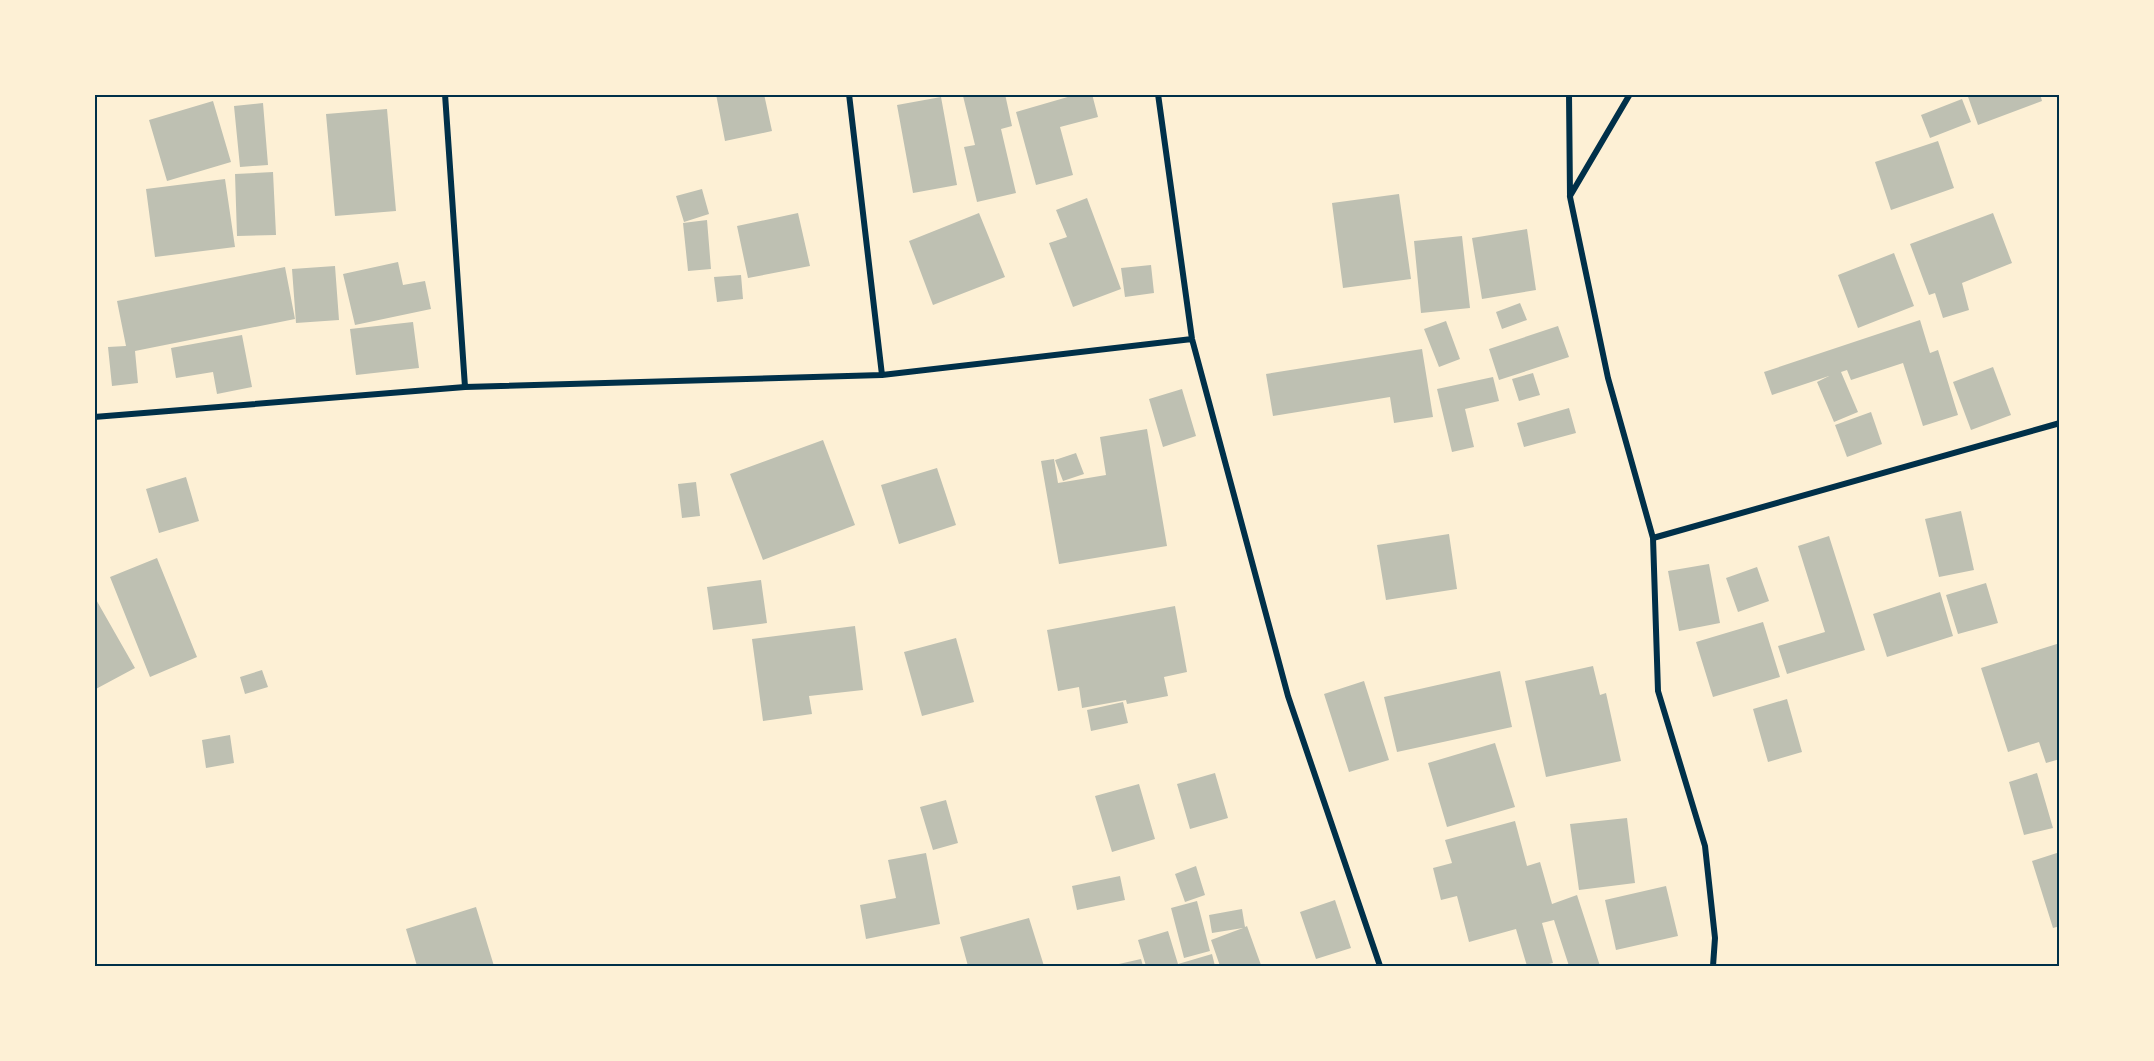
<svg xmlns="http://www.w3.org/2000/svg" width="2154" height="1061" font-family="'Sofia Sans Condensed',sans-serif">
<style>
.building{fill:#bec0b2}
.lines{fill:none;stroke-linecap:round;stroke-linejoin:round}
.minor{stroke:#003049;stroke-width:6}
.neatline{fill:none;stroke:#003049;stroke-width:2}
</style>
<rect width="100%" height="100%" fill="#fdf0d5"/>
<path class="building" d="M716,94H764L772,131L725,141Z
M970,94H1005L1012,126L1001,129L1016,193L977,202L964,147L975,145L963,96Z
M1078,94H1092L1098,117L1060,127L1073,175L1036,185L1016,112Z
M1967,94H2040L2042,101L1978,125Z
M941,97L957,185L913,193L897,105Z
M1962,99L1971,122L1930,138L1921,115Z
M213,101L231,162L167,181L149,120Z
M263,103L268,165L240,167L234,106Z
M387,109L396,211L335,216L326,114Z
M1938,141L1954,188L1891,210L1875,162Z
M273,172L276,235L237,236L235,174Z
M225,179L235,247L155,257L146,189Z
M702,189L709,214L684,222L676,196Z
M1399,194L1411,279L1343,288L1332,203Z
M1087,198L1121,289L1073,307L1049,243L1067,237L1056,210Z
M798,213L810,266L748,278L737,226Z
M979,213L1005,277L933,305L909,241Z
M1993,213L2012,263L1962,283L1969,310L1943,318L1935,293L1929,295L1910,244Z
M707,220L711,269L688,271L683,223Z
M1527,229L1536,290L1482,299L1472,238Z
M1462,236L1470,308L1421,313L1414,241Z
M1894,253L1914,306L1858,328L1838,275Z
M398,262L403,285L425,281L431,309L355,325L343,274Z
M1151,265L1154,293L1125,297L1121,268Z
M335,266L339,320L296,323L292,269Z
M285,267L295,319L135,351L138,383L112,386L108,347L126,346L117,301Z
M741,275L743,299L717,302L714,277Z
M1520,303L1527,320L1502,329L1496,312Z
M1920,320L1930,353L1938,350L1958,415L1923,426L1903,363L1851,380L1847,370L1841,372L1858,412L1834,422L1817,382L1829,376L1772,395L1764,372Z
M1446,321L1460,359L1439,367L1424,329Z
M413,322L419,368L356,375L350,329Z
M1558,326L1569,357L1499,380L1489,349Z
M242,335L252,387L217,394L213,372L176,378L171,348Z
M1422,349L1433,417L1394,423L1390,397L1273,416L1266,374Z
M1993,367L2011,415L1971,430L1953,382Z
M1533,373L1540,395L1519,401L1512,379Z
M1493,377L1499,401L1465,409L1474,447L1452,452L1437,389Z
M1182,389L1196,436L1163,447L1149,399Z
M1569,408L1576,433L1524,447L1517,423Z
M1871,412L1882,444L1847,457L1835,425Z
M1147,429L1167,546L1059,564L1041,461L1054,459L1058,483L1106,475L1100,437Z
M823,440L855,525L763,560L730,474Z
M1076,453L1084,474L1063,481L1055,460Z
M937,468L956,525L899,544L881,485Z
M186,477L199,521L159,533L146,489Z
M696,482L700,516L682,518L678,484Z
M1961,511L1974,570L1939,577L1925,519Z
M1449,534L1457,589L1386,600L1377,545Z
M1829,536L1865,650L1787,674L1778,646L1825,632L1798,546Z
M157,558L197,657L150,677L110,577Z
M1709,564L1720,623L1679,631L1668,571Z
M1757,567L1769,601L1738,612L1726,578Z
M761,580L767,623L713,630L707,587Z
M1986,583L1998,623L1958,634L1946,595Z
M1940,592L1953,636L1887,657L1873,614Z
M94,596L135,668L94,690Z
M1175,606L1187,672L1164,677L1168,696L1127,704L1126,700L1082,708L1079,687L1058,691L1047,630Z
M1763,622L1780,677L1713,697L1696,642Z
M855,626L863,690L809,696L812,714L763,721L752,639Z
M956,638L974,702L922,716L904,652Z
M2060,643V759L2046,763L2039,742L2008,752L1981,668Z
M1593,666L1600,695L1606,693L1621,761L1546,777L1525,681Z
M262,670L268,687L245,694L240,677Z
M1500,671L1512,727L1397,752L1384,697Z
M1364,681L1389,760L1349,772L1324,694Z
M1787,699L1802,752L1768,762L1753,709Z
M1123,702L1128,723L1091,731L1087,710Z
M230,735L234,763L206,768L202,740Z
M1495,743L1515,807L1447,827L1428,763Z
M1215,773L1228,818L1190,829L1177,784Z
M2037,773L2053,828L2024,835L2009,782Z
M1139,784L1155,839L1112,852L1095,796Z
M946,800L958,843L933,850L920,807Z
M1627,818L1635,883L1579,890L1570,824Z
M1515,821L1527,866L1540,862L1552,904L1577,895L1600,966H1569L1554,920L1542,923L1553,963L1541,966H1527L1516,929L1469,942L1457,896L1441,900L1433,868L1452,863L1445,840Z
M2060,852V926L2053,928L2032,861Z
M926,853L940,924L866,939L860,905L896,898L888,860Z
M1196,866L1205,895L1185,902L1175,874Z
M1120,876L1125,900L1077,910L1072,886Z
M1666,886L1678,936L1616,950L1605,900Z
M1335,900L1351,948L1316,959L1300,912Z
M1197,901L1210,951L1184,958L1171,908Z
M476,907L494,966H417L406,929Z
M1242,909L1245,927L1247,926L1261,965L1220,966L1211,940L1243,928L1212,933L1209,915Z
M1029,918L1044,966H968L960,937Z
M1168,931L1178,964L1212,954L1215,966H1146L1138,940Z
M1141,959L1143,966H1110Z"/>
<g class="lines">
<path class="minor" d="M445,94L465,387
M849,94L882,375L1192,339
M1158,94L1192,339L1288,696L1380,966
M1569,94L1570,197L1608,378L1653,538L1658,691L1705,846L1715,938L1713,966
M2059,94L2060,97
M1570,196L1630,94
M94,417L465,387L882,375
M1653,538L2060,423"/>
</g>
<rect width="2154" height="1061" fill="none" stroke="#fdf0d5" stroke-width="192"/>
<rect x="96" y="96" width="1962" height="869" class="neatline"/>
</svg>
